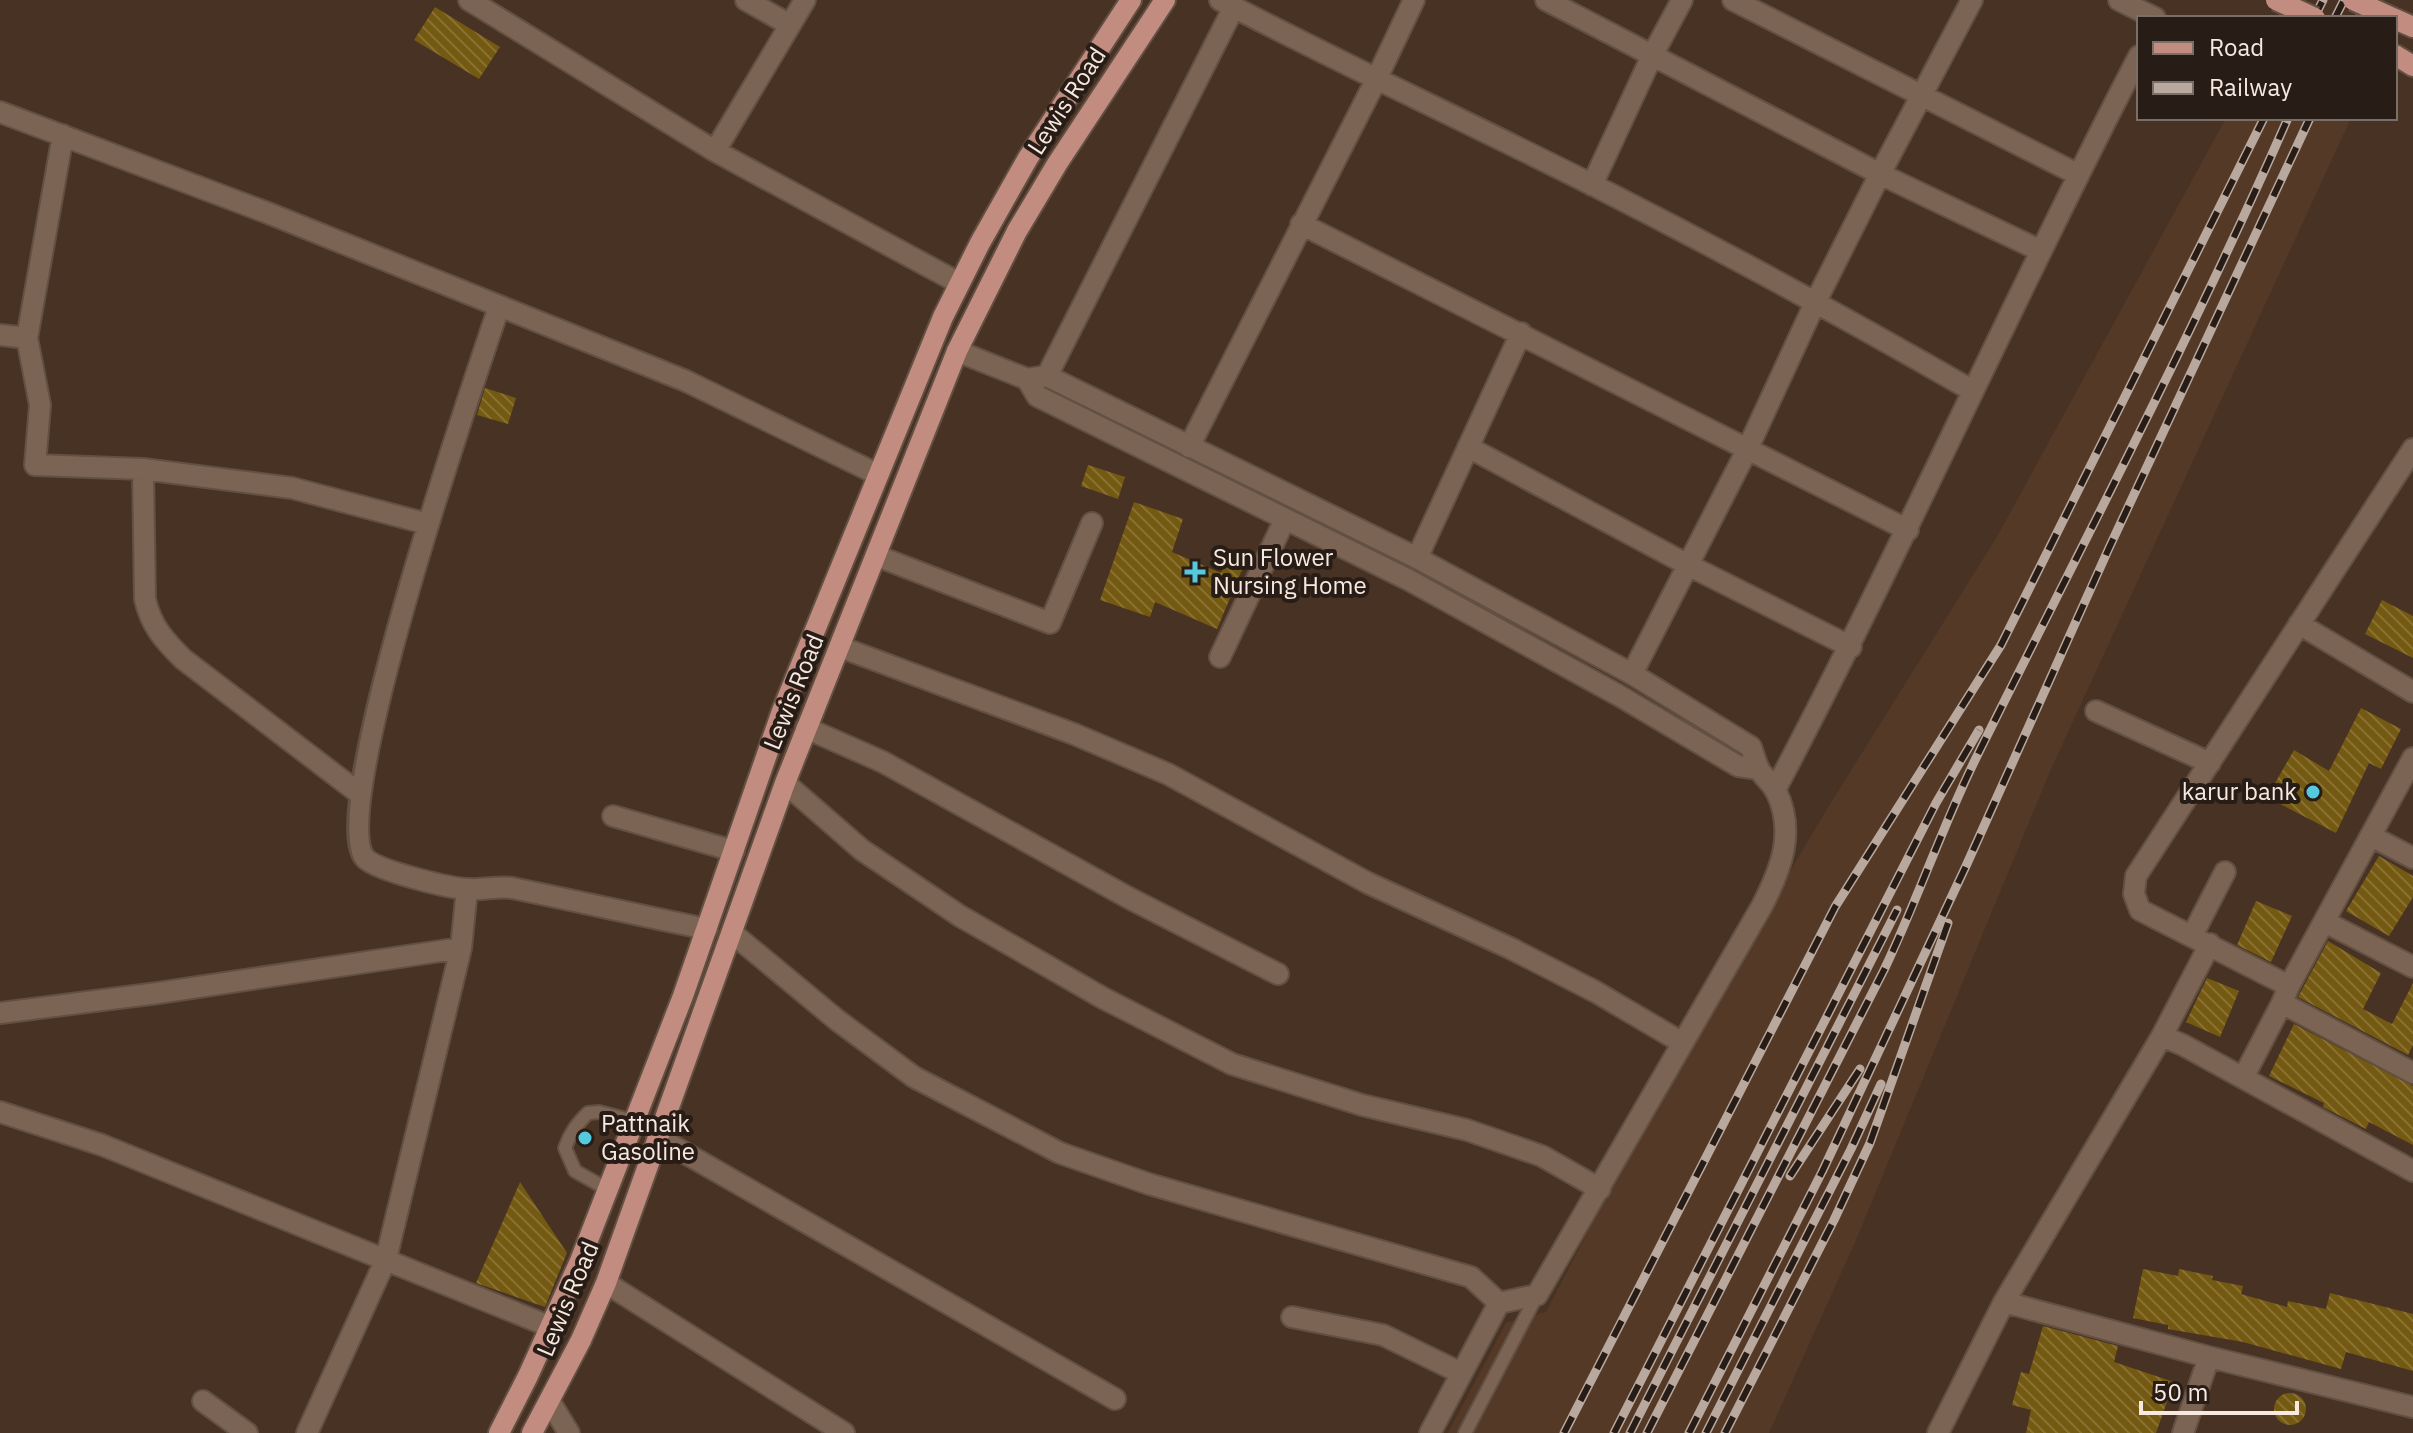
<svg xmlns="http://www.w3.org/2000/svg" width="2413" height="1433" font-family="'IBM Plex Sans',sans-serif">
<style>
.built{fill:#543a26}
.building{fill:url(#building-back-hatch)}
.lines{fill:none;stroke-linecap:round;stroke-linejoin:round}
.lane-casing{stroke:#625042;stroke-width:16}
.street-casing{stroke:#625042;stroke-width:24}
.secondary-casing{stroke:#625042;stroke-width:24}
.primary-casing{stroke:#625042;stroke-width:24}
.lane{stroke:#7c6454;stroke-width:12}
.street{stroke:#7c6454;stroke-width:20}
.secondary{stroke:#7c6454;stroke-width:20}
.primary{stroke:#c28c81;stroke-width:20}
.rail-casing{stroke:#b9a89d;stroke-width:9}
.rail{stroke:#271d16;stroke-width:6;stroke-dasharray:18;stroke-linecap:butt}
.primary-bridge-casing{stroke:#625042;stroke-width:24;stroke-linecap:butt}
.primary-bridge{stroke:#c28c81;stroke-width:20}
.poi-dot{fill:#55cadf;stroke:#271d16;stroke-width:3}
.labels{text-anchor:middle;stroke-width:8;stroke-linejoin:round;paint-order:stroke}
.street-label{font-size:24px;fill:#f7e9e0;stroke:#271d16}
.poi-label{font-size:24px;fill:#f7e9e0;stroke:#271d16;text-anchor:start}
</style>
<defs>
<pattern id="building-back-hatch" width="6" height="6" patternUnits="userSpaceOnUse" patternTransform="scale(2)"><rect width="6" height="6" fill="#735911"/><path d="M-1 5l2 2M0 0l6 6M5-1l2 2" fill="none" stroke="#887133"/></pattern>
</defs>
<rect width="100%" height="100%" fill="#483223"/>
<path class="built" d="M2226,118H2351L2051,769L1856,1240L1769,1433H1448L1506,1323L1546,1312L1659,1095L1824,814L1998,535Z"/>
<path class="building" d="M435,7L500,47L479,79L414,40Z
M485,388L516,398L508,424L477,415Z
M1088,465L1125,477L1118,499L1081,486Z
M1134,502L1183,519L1172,552L1221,573L1227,558L1244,565L1217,629L1155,602L1150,617L1100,600Z
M2382,600L2413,616V658L2365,634Z
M2361,708L2401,729L2381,769L2369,763L2336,833L2267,797L2294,750L2329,771Z
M2379,856L2413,876V897L2389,936L2346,911Z
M2256,901L2292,916L2271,962L2237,945Z
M2328,941L2381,973L2363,1009L2392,1024L2413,983V1045L2408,1055L2298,997Z
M2207,978L2239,991L2220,1037L2186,1022Z
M2294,1024L2413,1086V1145L2369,1122L2366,1129L2323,1107L2324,1103L2269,1076Z
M520,1182L567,1253L545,1307L476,1283Z
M2143,1269L2178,1276L2179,1269L2213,1276L2212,1280L2243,1286L2241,1294L2287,1307L2288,1301L2326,1309L2330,1293L2413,1314V1371L2346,1352L2341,1369L2243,1342L2168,1329V1325L2133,1318Z
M2043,1326L2118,1346L2114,1362L2174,1382L2156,1433H2026L2031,1410L2012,1405L2021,1372L2029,1374Z
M2274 1409a16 16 0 1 1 32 0a16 16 0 1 1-32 0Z"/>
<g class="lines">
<g class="lane-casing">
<path id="lane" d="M607,1189L575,1171L565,1148C570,1133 577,1124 588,1113L599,1112L634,1121
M1465,1433L1537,1295"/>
</g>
<g class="street-casing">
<path id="street" d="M469,0L715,151L959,283
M746,0L790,25
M1220,0C1344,65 1470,123 1595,186C1723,251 1848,319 1973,391
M1546,0L1880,174L2039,250
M1733,0L2077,174
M2119,0L2155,18
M0,112L268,213L686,381L877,474
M63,135L27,338L40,405L35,465L143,469L292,488L428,524
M715,151L805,0
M1592,185L1652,56L1682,0
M1301,224L1908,530
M499,307C476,375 322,822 366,859C379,871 451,889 470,889C484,890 498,886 512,888C577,901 642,916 707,929
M0,335L27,338
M1047,376L1234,7
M1189,447L1376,80L1414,0
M1468,447L1690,566L1851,647
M2413,449L2136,876L2134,894L2140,910L2289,986L2413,758
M143,469L145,599C151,626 164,640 183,659L360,794
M877,556L1050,623L1092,523
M1417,558L1521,333
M2299,624L2413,692
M840,647L1074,734L1168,774L1368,883L1512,949L1596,992L1681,1042
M1220,657L1285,519
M1632,674L1747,450L1816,301L1880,174L1972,0
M2096,711L2210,763
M806,728L883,762L1129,898L1278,974
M785,783L862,850L960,916L1103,998L1232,1064L1362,1105L1467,1130L1542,1156L1600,1189
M1775,790C1903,548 2013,298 2139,56
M613,816L734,851
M2371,836L2413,858
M2325,922L2413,967
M732,933L837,1020L914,1077L1060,1153L1149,1184L1471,1277L1499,1303
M2192,936L2225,872
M2289,986L2282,1003L2413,1073
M0,1013L158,993L461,948
M2162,1036L2183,1045L2413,1171
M2243,1078L2282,1003
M0,1112L102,1145L551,1327
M657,1137L1115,1399
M606,1283L844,1433
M2004,1302L2209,1357L2413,1407
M1292,1317L1383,1335L1461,1373
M203,1401L247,1433
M550,1402L569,1433
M307,1433L386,1259L461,948L467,889
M1938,1433L2004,1302L2162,1036L2210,944
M2183,1433L2209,1357"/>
</g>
<g class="secondary-casing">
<path id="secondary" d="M957,351L1027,379L1047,376L1417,558L1632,674L1751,747C1754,755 1756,764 1760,771C1765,778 1772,784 1776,791C1796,832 1781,869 1762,906L1537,1295L1499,1303L1430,1433
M1027,379L1037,396L1409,580L1620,696L1738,766L1759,769"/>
</g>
<g class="primary-casing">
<path id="primary" d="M2395,19L2413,27
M2395,55L2413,66
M499,1433L528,1376L580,1261L683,996L782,711L943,317L980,243L1028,158L1131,0
M532,1433L581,1340L606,1283L785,783L957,351L1017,231L1057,164L1165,0"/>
</g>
<use href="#lane" class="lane"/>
<use href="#street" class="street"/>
<use href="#secondary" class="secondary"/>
<use href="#primary" class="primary"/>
<g class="rail-casing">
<path id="rail" d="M2314,18L2323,0
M2335,18L2344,0
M2359,18L2368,0
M1790,1176L1860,1069
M1564,1433L1835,907L2001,645L2264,118
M1614,1433L1936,803L1979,730
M1630,1433L1897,910
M1647,1433L1884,970C1918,899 1943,824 1978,754C2083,543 2193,334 2288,118
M1689,1433L1822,1172L1966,866L2109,548L2310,118
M1706,1433L1851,1149L1881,1084
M1725,1433L1834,1220L1870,1143L1948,923"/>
</g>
<use href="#rail" class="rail"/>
<g class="primary-bridge-casing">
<path id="primary-bridge" d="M2276,0L2315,18
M2353,0L2393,18"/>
</g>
<use href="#primary-bridge" class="primary-bridge"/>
</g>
<g class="poi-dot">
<path d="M1191 560h8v8h8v8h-8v8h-8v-8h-8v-8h8z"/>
<circle cx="2313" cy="792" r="8"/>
<circle cx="585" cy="1138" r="8"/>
</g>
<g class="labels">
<g class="street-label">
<text transform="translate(1067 101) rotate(-57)" y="8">Lewis Road</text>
<text transform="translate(794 692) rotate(-68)" y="8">Lewis Road</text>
<text transform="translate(568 1299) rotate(-67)" y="8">Lewis Road</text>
</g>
<g class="poi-label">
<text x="1213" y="566">Sun Flower<tspan x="1213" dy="28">Nursing Home</tspan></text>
<text x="2297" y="800" text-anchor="end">karur bank</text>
<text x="601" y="1132">Pattnaik<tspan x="601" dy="28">Gasoline</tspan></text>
</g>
</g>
<rect x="2137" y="16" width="260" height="104" fill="#271d16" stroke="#7a6f67" stroke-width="2"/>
<rect x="2153" y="42" width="40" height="12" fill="#c28c81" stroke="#7a6f67" stroke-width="2"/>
<text x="2209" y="56" font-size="24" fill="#f7e9e0">Road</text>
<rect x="2153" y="82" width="40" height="12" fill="#b9a89d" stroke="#7a6f67" stroke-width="2"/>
<text x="2209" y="96" font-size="24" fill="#f7e9e0">Railway</text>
<path d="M2141 1401v12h156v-12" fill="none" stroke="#f7e9e0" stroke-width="4"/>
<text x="2153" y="1401" font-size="24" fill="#f7e9e0" stroke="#271d16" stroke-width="6" paint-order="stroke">50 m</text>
</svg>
